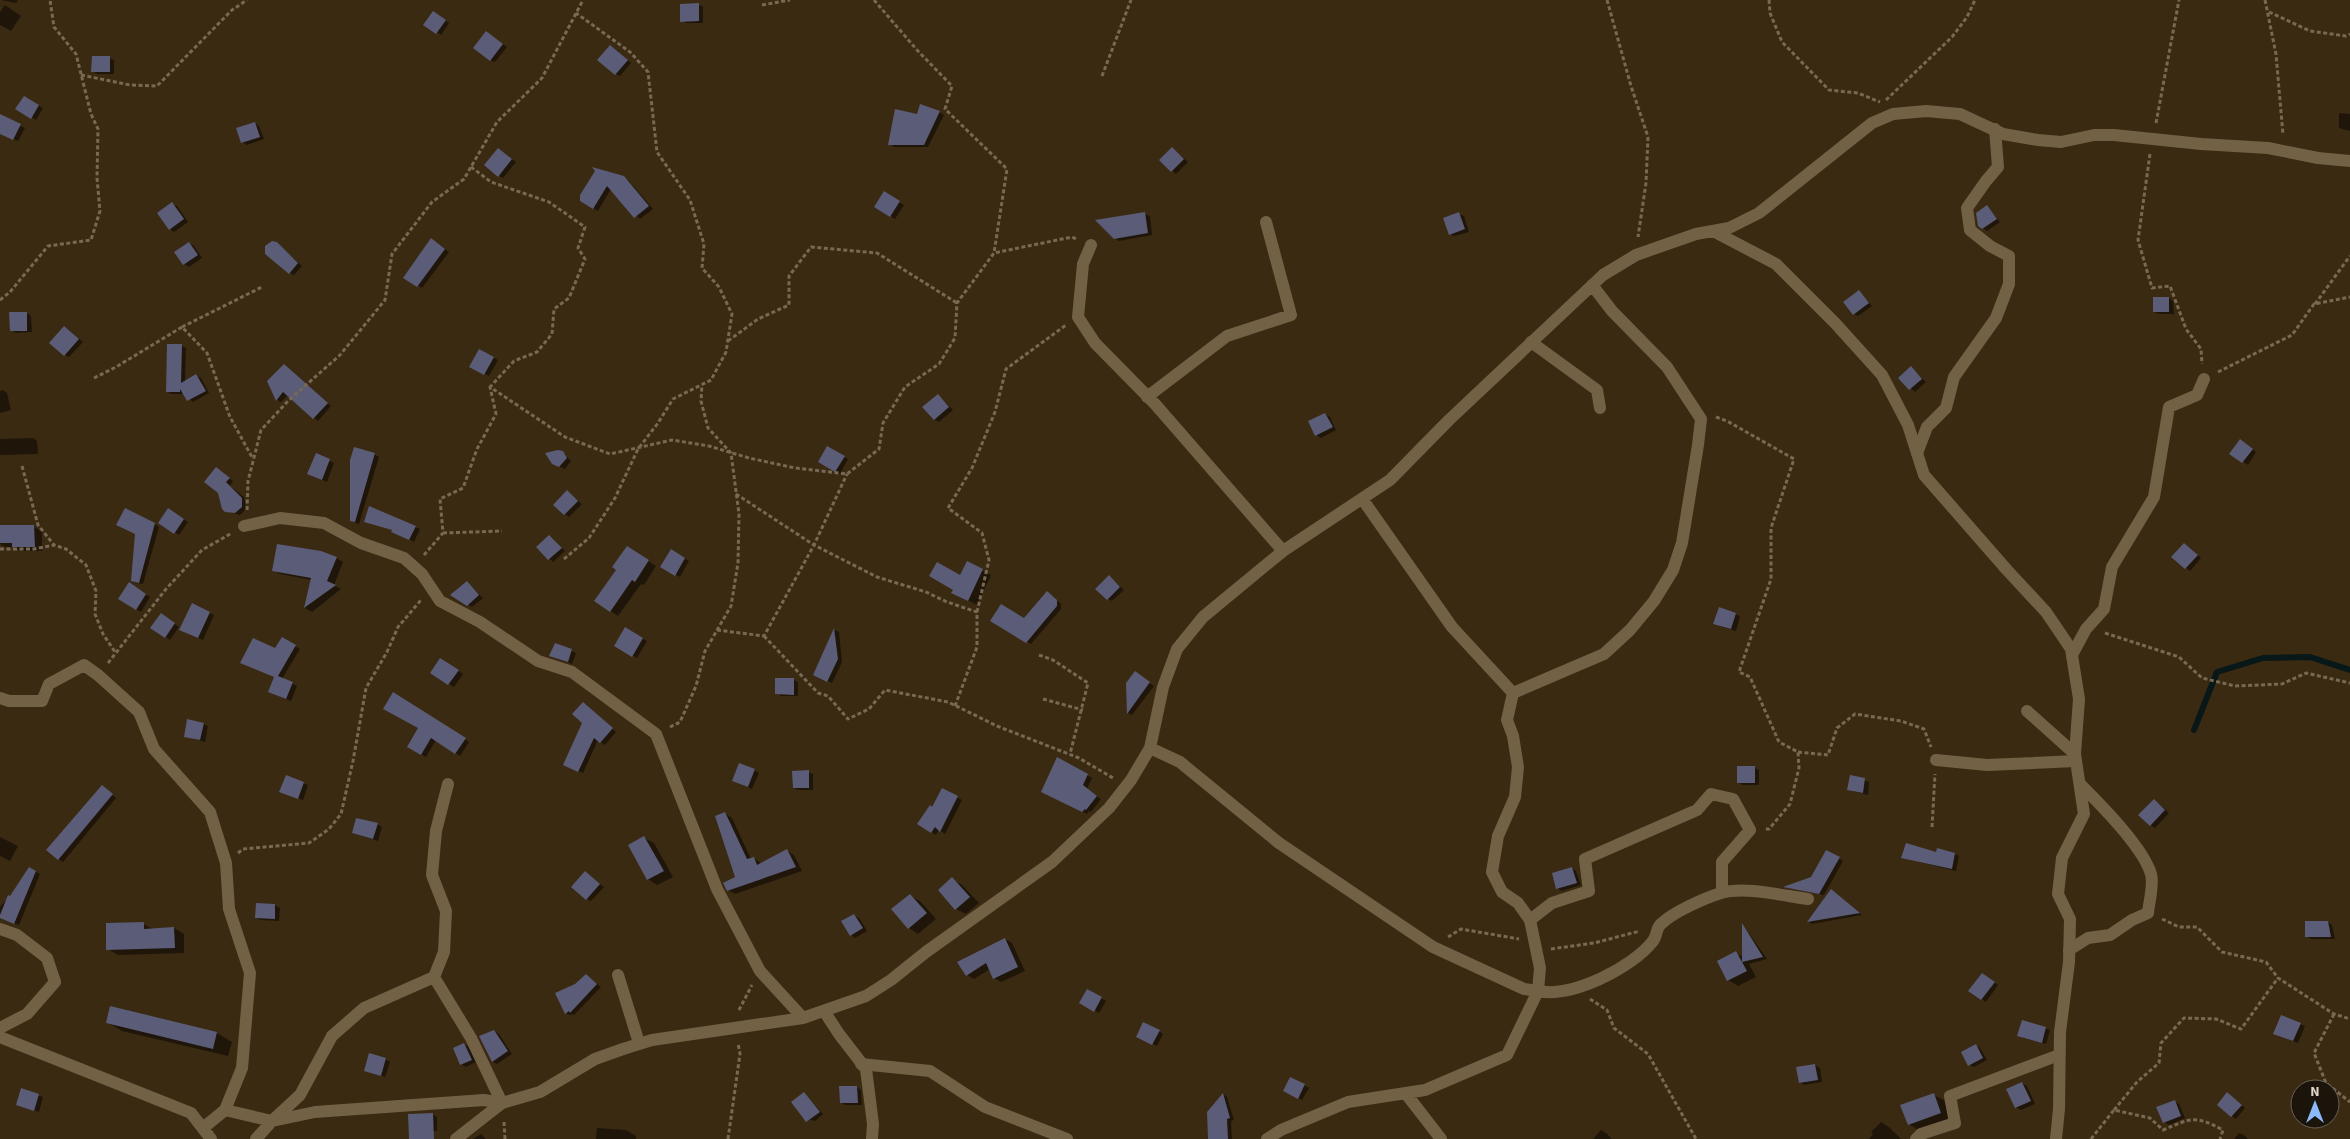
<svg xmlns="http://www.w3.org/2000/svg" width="2350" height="1139" font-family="'Source Sans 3',sans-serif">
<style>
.shadow{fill:#0007}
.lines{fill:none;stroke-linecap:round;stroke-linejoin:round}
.stream{stroke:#081717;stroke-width:6}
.building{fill:#5b5c78}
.path{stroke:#786955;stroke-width:3;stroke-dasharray:4 2.5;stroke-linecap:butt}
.service{stroke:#736146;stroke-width:12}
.minor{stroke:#736146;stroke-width:12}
</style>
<rect width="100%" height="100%" fill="#3a2a12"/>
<path class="shadow" d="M1,0H18L16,3Z
M5,5L21,16L11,31L0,25V12Z
M699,5L703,7V23H686L682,21Z
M433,13L449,23L441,35L425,25Z
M495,38L507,47L495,62L490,60Z
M615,49L631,63L620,76L616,74Z
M109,58L114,60V74H97L92,71Z
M24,97L43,108L36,120L17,109Z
M939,112L944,115L928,147H894L890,144L918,115Z
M2339,113L2350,114V131L2339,128Z
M4,118L25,128L18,141L0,133V126Z
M255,123L259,126L264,139L247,145L242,142Z
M1172,148L1188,162L1176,174L1172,171Z
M502,152L516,162L503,178L499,176Z
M623,177L628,180L653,209L640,219L611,189L598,211L581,201V195Z
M884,193L904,205L895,219L875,206Z
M172,204L177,206L188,222L174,232L170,229Z
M1987,207L2000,222L1987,231L1983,228Z
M1145,214L1150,216L1152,235L1119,241L1115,238Z
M1459,214L1464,216L1469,232L1454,236L1450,234Z
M436,242L449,252L422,288L405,277Z
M189,243L194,246L202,258L189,267L184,264Z
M276,243L302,266L294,275L290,273Z
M1859,292L1872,306L1858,316L1854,314Z
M2169,298L2173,301L2174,314H2159L2154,312Z
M27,313L31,316L32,332L16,333L11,330Z
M65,327L83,342L69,357L65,355Z
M168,345L182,346L186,348L185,382L196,376L201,378L209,393L193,402L185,394H171L167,391Z
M479,350L498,360L489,376L471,366Z
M285,366L331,406L318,421L288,395L281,402L277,400Z
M1911,368L1926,382L1915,392L1900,378Z
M3,390L7,393L11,410L0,413V391Z
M938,395L953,410L939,422L934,419Z
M1325,414L1330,417L1336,430L1321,438L1316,435Z
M33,438L37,441L38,454L0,455V439Z
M2244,443L2256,452L2248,465L2231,453Z
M828,447L848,459L840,474L819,462Z
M562,452L571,461L565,469L558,466Z
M374,454L379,457L359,524L356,523L352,520Z
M316,455L334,463L327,482L313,476Z
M221,472L233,481L230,486L244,497L246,509L240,515L226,511Z
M567,492L582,504L569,517L565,514Z
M169,510L188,522L179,535L160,523Z
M365,521L415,527L420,529L414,542L393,530Z
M154,524L159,527L143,584L136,583L132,580Z
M0,527H34L42,531V551H22L14,547H5L0,544Z
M549,536L565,551L553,562L538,547Z
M2189,547L2201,558L2190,571L2173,557Z
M671,551L689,561L680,577L662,567Z
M635,552L656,566L644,585L641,584L618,616L596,601Z
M336,558L343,562L334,585L341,589L312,612L305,608L312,580L280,574L273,570Z
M968,563L991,575L977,605L962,597L961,577Z
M1113,580L1124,590L1112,601L1108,599Z
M467,583L483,598L472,607L452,595Z
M134,587L150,597L141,612L136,609Z
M1051,595L1061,604V609L1031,644L992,620L1024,619Z
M1720,609L1740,616L1736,631L1719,626Z
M210,613L214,615L203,640L185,632Z
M165,618L179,627L170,640L152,628Z
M625,629L647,641L637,658L616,646Z
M835,630L839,632L842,662L832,683L815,675Z
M282,639L300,649L282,679L297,686L291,701L274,694L276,649Z
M555,644L576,653L572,664L551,656Z
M445,662L463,674L454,687L432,673Z
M1139,676L1154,686L1132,715L1128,713L1127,684Z
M794,680L798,682V696H781L777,693Z
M393,693L469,742L460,756L436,740L426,757L408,747L420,727Z
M587,707L616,732L605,745L598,740L583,773L569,767Z
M204,724L208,726L205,742L185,736Z
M1058,759L1092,778L1087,789L1101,799L1091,812L1089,811L1087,814L1047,794Z
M1755,768L1759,770V785H1743L1739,783Z
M754,770L759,773L752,789L734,781Z
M808,772L813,774V790H798L794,788Z
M286,777L308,785L303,800L285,794Z
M1851,777L1869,782L1868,795L1849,790Z
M107,790L116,798L63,862L58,859Z
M943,790L962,800L945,834L939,830L936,835L931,832L933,808Z
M2154,800L2169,813L2155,828L2151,825Z
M725,813L732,818L751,859L754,858L762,864L787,851L794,855L802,871L735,894L728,890L736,877Z
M377,824L382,827L378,841L353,833Z
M0,837L18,846L10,861L0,856Z
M644,838L654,843L673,877L657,885L648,879Z
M1827,851L1843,861L1824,895L1786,887L1812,878Z
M1937,854H1955L1959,856L1956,871L1903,858Z
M29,868L40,874L19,925L5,920L0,915V907L9,897L11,898Z
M1572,868L1576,871L1581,885L1562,891L1557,888Z
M585,873L604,887L591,901L586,899Z
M952,879L962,885L979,903L966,914L956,909Z
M1835,893L1862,915L1812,924L1809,922Z
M910,896L920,901L936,919L918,934L909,928Z
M257,904L275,905L280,908L279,921L261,920L256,918Z
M854,915L859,918L867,931L855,938L851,935Z
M2328,922L2332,925L2335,939H2311L2306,936Z
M143,924L153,929L174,928L184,934V953L118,955L108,949Z
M1743,925L1767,959L1749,964L1756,977L1738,986L1728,980L1736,953L1743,957Z
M1005,939L1012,943L1025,971L1001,982L994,978L990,969L974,979L967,975Z
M586,975L601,987L575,1014L570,1015L566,1013L576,985Z
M1986,977L1998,985L1986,1002L1970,991Z
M1088,990L1106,1001L1099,1013L1081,1003Z
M2023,1021L2050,1030L2046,1044L2023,1038Z
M107,1022L217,1033L232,1042L228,1056L122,1031Z
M2300,1024L2305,1026L2298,1043L2279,1036Z
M494,1031L499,1034L512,1054L497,1064L492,1061Z
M1159,1031L1163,1034L1157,1046L1142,1039Z
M464,1044L469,1047L476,1062L466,1067L461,1064Z
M1976,1045L1980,1048L1987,1060L1974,1067L1969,1065Z
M385,1059L390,1062L385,1077L365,1070Z
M1815,1065L1820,1068L1822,1082L1804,1085L1800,1082Z
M2022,1083L2027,1086L2035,1104L2021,1110L2016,1107Z
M1304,1085L1309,1088L1302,1100L1284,1091Z
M857,1087L861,1090L862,1105H845L841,1102Z
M22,1090L43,1097L39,1112L17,1105Z
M804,1094L823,1114L815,1121L805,1118Z
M1223,1094L1227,1097L1234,1120L1231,1121L1232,1139H1209Z
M1934,1095L1944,1100L1950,1119L1918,1130L1909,1124Z
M2231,1096L2245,1108L2236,1119L2232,1116Z
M2174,1101L2179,1104L2185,1118L2169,1125L2164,1122Z
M432,1114L437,1117V1131L414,1132Z
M1881,1122L1889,1127L1901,1139H1869L1873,1134L1871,1132Z
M597,1128L626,1130L636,1136V1139H596Z
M1601,1130L1606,1133L1612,1139H1593Z
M2239,1133L2244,1135L2248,1139H2234Z
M481,1134L486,1139H473Z"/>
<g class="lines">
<path class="stream" d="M2194,730L2217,672L2263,658L2310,657L2350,670"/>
</g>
<path class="building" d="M699,3V21L680,22V4Z
M433,11L446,20L436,34L423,25Z
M486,31L503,44L490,61L473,48Z
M610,45L628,60L615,75L597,60Z
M92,56H110V72H91Z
M24,96L39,105L31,119L15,109Z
M920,104L940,111L924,145H888L895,109L917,114Z
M0,114L21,124L13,140L0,134Z
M255,122L260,137L241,143L236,128Z
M1172,147L1184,159L1171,172L1159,160Z
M498,148L512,159L498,177L484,165Z
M592,167L624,176L649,206L634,218L607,186L593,209L580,201V195L595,171Z
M884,191L900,201L890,217L874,207Z
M172,202L184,219L169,230L157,213Z
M1987,205L1997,219L1982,229L1978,226L1976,213Z
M1145,212L1148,233L1114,239L1095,220Z
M1459,212L1465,229L1449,235L1443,218Z
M431,238L445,249L417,287L403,278Z
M272,241L277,242L298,263L289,274L265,254V246Z
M189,242L198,255L183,265L174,252Z
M1859,290L1869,303L1853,315L1843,302Z
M2153,297H2169V312H2153Z
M9,312H27V331H10Z
M64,326L79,339L64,356L49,343Z
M167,344H182L181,383L196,374L206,391L187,401L180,389V392H166Z
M479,349L494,357L484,375L469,367Z
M284,364L328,403L313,419L283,392L276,401L267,381Z
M1911,366L1922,379L1909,390L1898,378Z
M938,394L949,407L934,420L922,407Z
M1325,413L1333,427L1315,436L1308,421Z
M2240,439L2253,449L2242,463L2229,454Z
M827,446L845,456L835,472L818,462Z
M354,447L375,453L355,522L350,521V460Z
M558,450L563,451L567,458L559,467L552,464L545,453Z
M316,453L330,459L322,480L307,474Z
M216,467L230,478L226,482L242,498V507L235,513L225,512L222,509L218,493L204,482Z
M567,490L578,501L564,515L553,505Z
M369,506L416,526L409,540L391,532L392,530L364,522Z
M125,508L155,523L139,583L131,581L135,534L116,525Z
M168,508L184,519L174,534L158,523Z
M0,525H34L35,547H12V543H0Z
M549,535L562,548L548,560L536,547Z
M2184,543L2198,555L2185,569L2171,557Z
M277,544L321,551L337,557L327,581L336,585L304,608L311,578L272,571Z
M627,546L649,560L635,582L632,580L610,612L594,601L616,570L612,567Z
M671,549L685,558L675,576L660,567Z
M967,561L983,569L968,601L951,593L953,590L929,576L937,562L960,575Z
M1109,575L1120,587L1107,600L1095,589Z
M467,581L479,595L467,606L450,595Z
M129,582L146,594L136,610L118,599Z
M1047,591L1057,600V606L1026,643L990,621L1001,604L1024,618Z
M192,603L210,612L198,638L179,630Z
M1719,607L1736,613L1731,629L1713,624Z
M161,613L175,623L165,638L150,628Z
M625,627L643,638L632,657L614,646Z
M834,628L838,659L827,682L813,675Z
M282,637L296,645L278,676L293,682L286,699L268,692L274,677L240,663L253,638L275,648Z
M555,643L572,649L568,662L549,656Z
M440,658L459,670L448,685L430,673Z
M1135,671L1150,682L1127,714L1126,683Z
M775,678H794V695L775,694Z
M393,692L466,738L455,754L431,738L421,755L407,747L418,728L383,709Z
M583,702L613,728L600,743L594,738L578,772L563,765L582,723L572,714Z
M187,719L204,723L200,740L184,737Z
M1057,757L1088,774L1083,785L1097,796L1086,810L1085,809L1082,812L1041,792Z
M739,763L755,769L748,787L732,781Z
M1737,766H1755V783H1737Z
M809,770V788H793L792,771Z
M286,775L304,782L298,799L279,792Z
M1850,775L1865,778L1863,793L1847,790Z
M102,785L113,794L58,860L46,850Z
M942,788L958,796L940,832L935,827L931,833L917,824L930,805L932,807Z
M2154,799L2165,810L2150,826L2138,815Z
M725,812L747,859L754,857L757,865L787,849L796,867L727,891L723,883L735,877L715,816Z
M356,818L378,823L373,839L352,833Z
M644,836L664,871L647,880L628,845Z
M1906,843L1936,852L1937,848L1955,853L1952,869L1901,858Z
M1826,850L1840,857L1819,894L1783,887L1811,877Z
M29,867L36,871L14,924L0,918V915L8,895L10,896Z
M1572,867L1577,883L1556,889L1552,873Z
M585,871L600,884L586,900L571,887Z
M952,877L970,897L955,910L938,890Z
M1831,889L1860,913L1807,922Z
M910,894L927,913L908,929L891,909Z
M256,903L275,904V919L255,918Z
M854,914L863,928L850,936L841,921Z
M2305,921H2328L2331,937H2305Z
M144,922V929L174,927L175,948L106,950V923Z
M1742,923L1763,957L1742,962Z
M1005,938L1018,967L993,979L986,963L966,976L957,962Z
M1736,951L1747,971L1727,981L1717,961Z
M1982,973L1995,982L1981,1000L1968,991Z
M586,974L597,984L570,1013L569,1011L565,1014L555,993L575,984Z
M1087,989L1102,997L1094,1012L1079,1003Z
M110,1006L217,1032L213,1049L106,1023Z
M2281,1015L2301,1023L2293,1041L2273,1034Z
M2022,1020L2046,1027L2042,1043L2017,1036Z
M1143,1022L1160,1030L1152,1045L1136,1037Z
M494,1030L508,1051L492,1062L479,1036Z
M464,1043L472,1060L460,1065L453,1048Z
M1976,1044L1983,1058L1968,1066L1961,1052Z
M369,1053L386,1058L381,1076L364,1071Z
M1815,1064L1818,1080L1799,1083L1796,1067Z
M1290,1077L1305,1084L1298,1099L1283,1091Z
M2022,1082L2031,1101L2015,1108L2006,1089Z
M839,1086H857L858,1103H840Z
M21,1088L39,1094L34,1111L16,1105Z
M804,1092L820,1112L806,1122L791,1102Z
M2227,1092L2242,1105L2231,1117L2217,1105Z
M1223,1093L1230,1118L1227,1119L1228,1139H1208L1207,1112Z
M1934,1093L1941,1113L1908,1125L1900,1105Z
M2175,1100L2181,1116L2163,1123L2156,1107Z
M433,1113L434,1139H409L408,1114Z"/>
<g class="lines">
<path class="path" d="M874,0L917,50L952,86L945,109L1007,169L994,253
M1607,0L1631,86L1648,137L1646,183L1638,237
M1769,0L1770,13L1782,42L1829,90L1858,93L1880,102
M2265,0L2276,54L2283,135
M762,5L790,0
M2269,12L2310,31L2346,36L2350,34
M81,75L130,85L157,86L232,10L247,0
M1102,76L1131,0
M1886,100L1952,37L1967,17L1975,0
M2156,123L2179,0
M2150,154L2138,240L2152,288L2170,286L2186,329L2201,349L2202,364
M471,167L491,182L549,202L585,227L578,248L585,259L569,298L554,309L552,334L537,352L514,361L490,387
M0,300L10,292L48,246L91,240L100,211L97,178L98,129L91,114L76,54L54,27L50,0
M2315,304L2350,256
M182,327L262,287
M728,341L758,319L789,305V276L811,247L877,253L957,303
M2218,372L2292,335L2314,304L2350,297
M94,378L116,367L182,327L207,353L230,417L253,459
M1716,417L1727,421L1794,459L1771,528V579L1739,672L1750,677L1779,742L1798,752L1799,768L1790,804L1769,829H1765
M22,466L38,525L54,545
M736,494L814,545L877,577L926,592L947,602L977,612V647L955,706
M247,510L248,481L261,430L288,401L340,355L385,300L392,254L432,202L464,179L497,122L542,78L583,0
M443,533L502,531
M0,549H34L54,545L66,549L86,565L96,591L95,614L103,634L115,652
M424,555L443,533L440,499L463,488L477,449L496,414L490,387L565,437L610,454L672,440L709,446L749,458L795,468L847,474L879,449L883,423L905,387L939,364L955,338L957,303L994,253L1072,237L1076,239
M564,559L589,538L615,498L638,449L658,423L673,399L711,380L726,352L732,314L719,287L702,268L704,244L690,200L657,152L648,72L630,52L576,13
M977,612L989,560L982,533L948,508L972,468L995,412L1006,369L1066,325
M717,630L764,636L814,545L847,474
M2105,633L2179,657L2202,678L2235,686L2282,684L2306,673L2350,683
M764,636L818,693L828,696L848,719L869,709L885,690L948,702L997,726L1079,758L1113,778
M1039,655L1053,660L1088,683L1070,754
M108,663L166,589L202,550L232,533
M1043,699L1083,710
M670,727L680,722L696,686L705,651L731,606L738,563L739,514L731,453L708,428L701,401L702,385
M1798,752L1828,755L1837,728L1855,714L1901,721L1924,729L1931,747
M1932,827L1935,774
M238,853L243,849L309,843L329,829L341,814L353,761L366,688L387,652L398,627L421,600
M2162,919L2179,927H2197L2222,952L2266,962L2278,978L2334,1014L2350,1019
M1448,937L1461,929L1519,939
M1551,949L1594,943L1640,931
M1590,999L1607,1010L1614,1028L1648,1054L1696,1139
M739,1010L752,985
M2334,1014L2314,1053L2326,1083L2350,1102
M2114,1110L2137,1082L2159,1063L2161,1043L2184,1018L2216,1019L2241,1029L2278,978
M504,1122L505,1139
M728,1139L740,1054L738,1043
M2091,1139L2114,1110L2150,1118L2163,1130C2191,1118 2195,1115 2223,1130L2220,1139"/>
<path class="service" d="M1091,245L1083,264L1078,317L1095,343L1155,404L1283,551
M1531,342L1597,390L1600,408
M1147,397L1227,336L1291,315L1266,222
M1917,453L1927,427L1946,408L1954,377L1996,318L2009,284V256L1990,246L1970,230L1967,208L1986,181L1998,167L1995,129
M2072,655L2086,629L2104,609L2112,567L2154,497L2169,407L2197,395L2204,379
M2027,711L2075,754
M1936,760L1987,765L2076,761
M448,784L436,831L432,875L446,911L444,952L434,977L471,1038L502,1103
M1530,920L1552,903L1589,891L1585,859L1697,810L1711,794L1733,799L1750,830L1722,862V892
M0,929L17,935L47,958L55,982L27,1014L0,1028
M2069,950L2088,938L2110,935L2132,920L2148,913C2149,902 2154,885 2151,874C2143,847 2100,804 2080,784
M618,975L639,1043
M332,1036L364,1008L434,977
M861,1064L930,1071L985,1107L1067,1139
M1407,1095L1441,1139
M1267,1139L1281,1130L1348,1102L1425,1090L1507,1055L1538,991C1572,998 1632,968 1653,941C1657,936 1656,928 1661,924C1673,912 1705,898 1721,893C1745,886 1784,896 1808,899
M1916,1139L1921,1134L1955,1123L1950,1096L2059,1055"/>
<path class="minor" d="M1713,231L1776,264L1835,323L1882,375L1908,425L1924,475L2007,570L2046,612L2071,649L2079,699L2075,754L2084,814L2062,858L2058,894L2070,919L2069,962L2060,1032L2059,1109L2056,1139
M244,526L280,518L324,523L361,543L404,558L422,574L440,601L480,622L538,661L572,672L656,734L717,889L760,971L803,1018
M1513,693L1604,654L1630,630L1654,601L1673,570L1682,543L1698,445L1701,419L1667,367L1612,311L1592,285
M0,698L9,701H42L49,684L84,665L98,675L139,712L154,749L210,812L226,863L229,909L250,973L242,1068L225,1110L203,1128
M1150,748L1180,762L1279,843L1433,947L1524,989L1538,991L1540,968L1530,920L1518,903L1502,892L1492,872L1498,836L1515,797L1518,767L1513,736L1507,720L1513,693L1452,627L1363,500
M824,1011L839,1034L866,1069L873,1124L872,1139
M0,1037L191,1113L211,1139
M225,1110L272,1121L315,1112L484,1100L502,1103
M256,1139L272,1121L300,1095L332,1036
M456,1139L502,1103L540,1092L595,1059L623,1049L652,1040L803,1018L866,996L891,980L926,952L1052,862L1109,808L1131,780L1150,748L1163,687L1177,649L1203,617L1283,551L1390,480L1449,420L1603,275L1636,255L1696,234L1729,228L1759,213L1872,123L1893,114L1926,111L1960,114L2003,134L2038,140L2061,142L2094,135H2114L2201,144L2268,148L2318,158L2350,161"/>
</g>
<g transform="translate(2315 1104)"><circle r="24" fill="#1b140a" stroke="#6a6156"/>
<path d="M0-4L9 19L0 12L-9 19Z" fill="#8cb9fc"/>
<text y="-8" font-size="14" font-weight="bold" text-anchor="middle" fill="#e0d5c7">N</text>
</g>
</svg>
